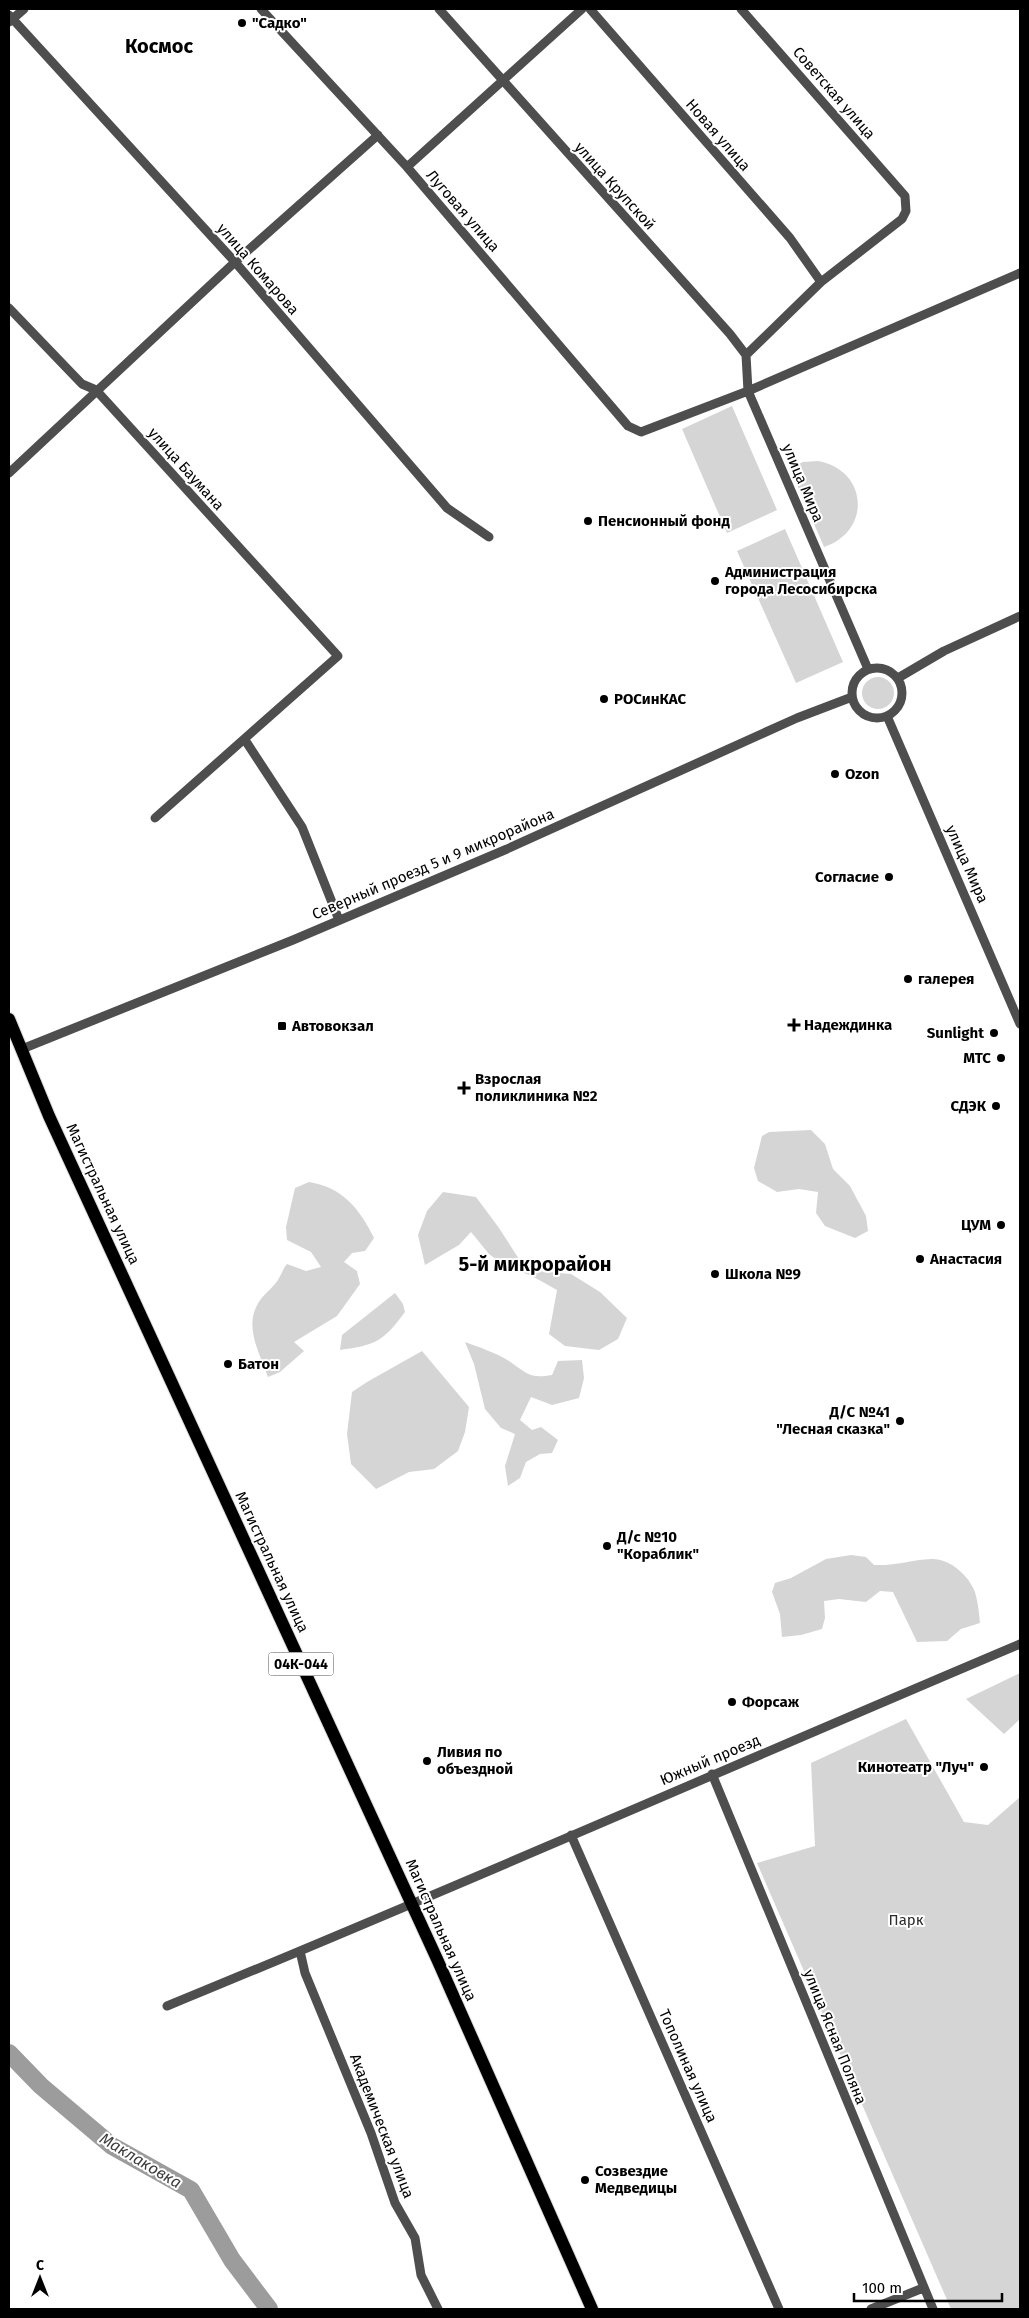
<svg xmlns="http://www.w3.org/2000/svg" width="1029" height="2318" font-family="'Fira Sans',sans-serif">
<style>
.green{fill:#d5d5d5}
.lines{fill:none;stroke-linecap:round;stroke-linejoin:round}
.river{stroke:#9c9c9c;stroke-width:18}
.primary-casing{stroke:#dbdbdb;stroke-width:14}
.minor{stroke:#4e4e4e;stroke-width:9}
.primary{stroke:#000;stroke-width:12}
.poi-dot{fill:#000;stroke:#fff;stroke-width:2}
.labels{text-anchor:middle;stroke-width:4;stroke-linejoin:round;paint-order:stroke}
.shield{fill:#fff;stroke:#4c4c4c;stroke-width:1}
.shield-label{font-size:14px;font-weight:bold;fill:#000}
.poi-label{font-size:15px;font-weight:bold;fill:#000;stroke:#fff;text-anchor:start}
.street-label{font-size:15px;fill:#000;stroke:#fff}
.park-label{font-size:15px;fill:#2c2c2c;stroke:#fff}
.water-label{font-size:16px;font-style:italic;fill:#3d3d3d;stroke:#fff}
.district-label{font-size:20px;font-weight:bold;fill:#000;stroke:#fff}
</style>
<rect width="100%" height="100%" fill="#fff"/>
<path class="green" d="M732,406L777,510L727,533L682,429Z
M818,461C868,470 872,531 824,547L790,468L803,462Z
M785,529L843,662L796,683L737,551Z
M862 693a16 16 0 1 1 32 0a16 16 0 1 1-32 0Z
M811,1130L825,1144L833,1169L850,1186L866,1216L868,1231L855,1238L825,1226L816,1213L818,1192L799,1189L777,1192L758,1181L754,1168L762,1136L769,1132Z
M309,1182C342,1187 360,1209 374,1238L365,1251L352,1253L344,1262L357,1271L360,1284L337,1316L294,1342L304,1351L280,1372L268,1377C259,1351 242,1324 261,1299C266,1292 275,1286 279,1278C282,1273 283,1269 287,1264L306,1271L321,1267L311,1252L287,1240L286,1227L295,1188Z
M443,1192L476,1197L499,1228L526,1270L571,1274L600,1292L627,1318L618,1339L599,1350L565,1346L549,1334L557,1290L532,1276L505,1266L489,1254L471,1232L459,1245L425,1265L418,1235L427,1211Z
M395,1293L403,1304L405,1312C383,1342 375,1345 340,1350L342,1335Z
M465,1342C479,1347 496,1353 509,1361C527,1373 529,1379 552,1375L558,1361L582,1360L584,1378L579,1398L552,1405L531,1397L520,1420L532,1430L541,1427L558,1440L552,1453L540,1454L526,1462L520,1478L508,1486L505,1466L515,1434L501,1428L485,1409L474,1364Z
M422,1351L469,1407L465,1432L458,1451L434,1469L409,1472L376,1489L351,1464L347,1434L352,1392L367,1382Z
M851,1555L866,1557L874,1565C895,1566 911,1560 931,1559C950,1558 969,1576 975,1592C978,1602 979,1613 980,1623L961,1629L947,1641L917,1642L893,1592L880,1591L866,1602L839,1599L824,1601L825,1618L822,1629L801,1635L782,1637L780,1614L772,1592L775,1583L791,1578L826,1559Z
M1020,1673V1719L1004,1734L966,1699Z
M906,1719L964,1822L988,1825L1020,1797V2309H951L757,1863L815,1846L811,1763Z"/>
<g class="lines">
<path class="river" d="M9,2053L41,2086L112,2146L191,2190L232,2260L269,2309"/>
<g class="primary-casing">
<path id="primary" d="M9,1019L49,1116L437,1959L592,2309"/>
</g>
<path class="minor" d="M261,9L407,167L628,426L641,432L748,391L1020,273
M439,9L730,334L746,355L748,391L868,669
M590,9L790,238L821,282
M741,9L905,196L906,211L902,219L821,282L746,355
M9,15L235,262L447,508L489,537
M9,22L24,9
M407,167L582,9
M9,308L82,384L96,390L338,656L155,818
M9,473L235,262L378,135
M852 693a25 25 0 1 1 50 0a25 25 0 1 1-50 0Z
M898,678L944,651L1020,616
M887,716L1020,1024
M245,740L302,827L339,920
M22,1049L293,940L507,849L797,718L852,697
M712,1774L933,2309
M571,1835L779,2309
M300,1951L305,1973L371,2133L395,2203L415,2238L421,2275L438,2309
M167,2006C453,1889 736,1764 1020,1644
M871,2309L923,2288"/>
<use href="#primary" class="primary"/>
</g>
<g class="poi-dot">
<circle cx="242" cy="23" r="5"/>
<circle cx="588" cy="521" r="5"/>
<circle cx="715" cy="581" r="5"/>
<circle cx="604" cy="699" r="5"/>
<circle cx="835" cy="774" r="5"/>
<circle cx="889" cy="877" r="5"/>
<circle cx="908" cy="979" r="5"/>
<path d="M791.5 1017.5h5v5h5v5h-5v5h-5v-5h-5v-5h5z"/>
<rect x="277" y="1021" width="10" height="10" rx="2.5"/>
<circle cx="994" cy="1033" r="5"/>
<circle cx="1001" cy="1058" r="5"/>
<path d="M461.5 1080.5h5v5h5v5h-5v5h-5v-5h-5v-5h5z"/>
<circle cx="996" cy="1106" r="5"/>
<circle cx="1001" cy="1225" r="5"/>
<circle cx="920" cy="1259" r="5"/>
<circle cx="715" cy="1274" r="5"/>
<circle cx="228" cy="1364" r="5"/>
<circle cx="900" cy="1421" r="5"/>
<circle cx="607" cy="1546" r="5"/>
<circle cx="732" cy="1702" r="5"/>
<circle cx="427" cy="1761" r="5"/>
<circle cx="984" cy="1767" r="5"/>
<circle cx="585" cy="2180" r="5"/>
</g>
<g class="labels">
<rect class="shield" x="268.5" y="1652.5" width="65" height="23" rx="4"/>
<g class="shield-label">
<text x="301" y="1669">04К-044</text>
</g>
<g class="poi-label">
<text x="252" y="28">"Садко"</text>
<text x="598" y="526">Пенсионный фонд</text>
<text x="725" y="577">Администрация<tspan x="725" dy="17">города Лесосибирска</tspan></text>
<text x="614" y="704">РОСинКАС</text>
<text x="845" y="779">Ozon</text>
<text x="879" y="882" text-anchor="end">Согласие</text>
<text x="918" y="984">галерея</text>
<text x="804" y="1030">Надеждинка</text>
<text x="292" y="1031">Автовокзал</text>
<text x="984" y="1038" text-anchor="end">Sunlight</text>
<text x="991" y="1063" text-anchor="end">МТС</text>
<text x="475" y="1084">Взрослая<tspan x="475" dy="17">поликлиника №2</tspan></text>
<text x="986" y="1111" text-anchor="end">СДЭК</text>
<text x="991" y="1230" text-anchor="end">ЦУМ</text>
<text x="930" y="1264">Анастасия</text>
<text x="725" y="1279">Школа №9</text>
<text x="238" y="1369">Батон</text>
<text x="890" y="1417" text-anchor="end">Д/С №41<tspan x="890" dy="17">"Лесная сказка"</tspan></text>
<text x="617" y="1542">Д/с №10<tspan x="617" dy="17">"Кораблик"</tspan></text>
<text x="742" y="1707">Форсаж</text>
<text x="437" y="1757">Ливия по<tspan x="437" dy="17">объездной</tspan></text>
<text x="974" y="1772" text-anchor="end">Кинотеатр "Луч"</text>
<text x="595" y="2176">Созвездие<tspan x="595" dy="17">Медведицы</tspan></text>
</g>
<g class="street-label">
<text transform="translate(834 93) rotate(49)" y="5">Советская улица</text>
<text transform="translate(718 135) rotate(49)" y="5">Новая улица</text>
<text transform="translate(615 186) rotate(48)" y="5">улица Крупской</text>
<text transform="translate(463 211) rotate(49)" y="5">Луговая улица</text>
<text transform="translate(258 269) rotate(49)" y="5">улица Комарова</text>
<text transform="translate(186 469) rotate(48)" y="5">улица Баумана</text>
<text transform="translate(803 483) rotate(67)" y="5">улица Мира</text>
<text transform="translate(433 864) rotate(-23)" y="5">Северный проезд 5 и 9 микрорайона</text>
<text transform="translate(967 864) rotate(66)" y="5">улица Мира</text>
<text transform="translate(103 1194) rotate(65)" y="5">Магистральная улица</text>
<text transform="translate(272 1562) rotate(65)" y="5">Магистральная улица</text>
<text transform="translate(710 1760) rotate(-23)" y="5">Южный проезд</text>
<text transform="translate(441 1930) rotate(66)" y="5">Магистральная улица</text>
<text transform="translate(835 2037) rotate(68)" y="5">улица Ясная Поляна</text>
<text transform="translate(688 2066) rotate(66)" y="5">Тополиная улица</text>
<text transform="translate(382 2126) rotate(69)" y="5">Академическая улица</text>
</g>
<g class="park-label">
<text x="906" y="1925">Парк</text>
</g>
<g class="water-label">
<text transform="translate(141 2160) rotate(31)" y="6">Маклаковка</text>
</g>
<g class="district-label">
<text x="159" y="53">Космос</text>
<text x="535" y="1271">5-й микрорайон</text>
</g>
</g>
<rect width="1029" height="2318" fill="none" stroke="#000000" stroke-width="20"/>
<g transform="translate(40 2278)" stroke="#ffffff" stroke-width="4" paint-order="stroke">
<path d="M0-4L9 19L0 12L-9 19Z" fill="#000000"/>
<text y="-8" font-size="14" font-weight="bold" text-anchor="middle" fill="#000000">С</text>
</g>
<path d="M854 2293v8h148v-8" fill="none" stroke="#000000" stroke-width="2.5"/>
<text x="862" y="2293" font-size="15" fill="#000000" stroke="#ffffff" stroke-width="4" paint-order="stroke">100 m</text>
</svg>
